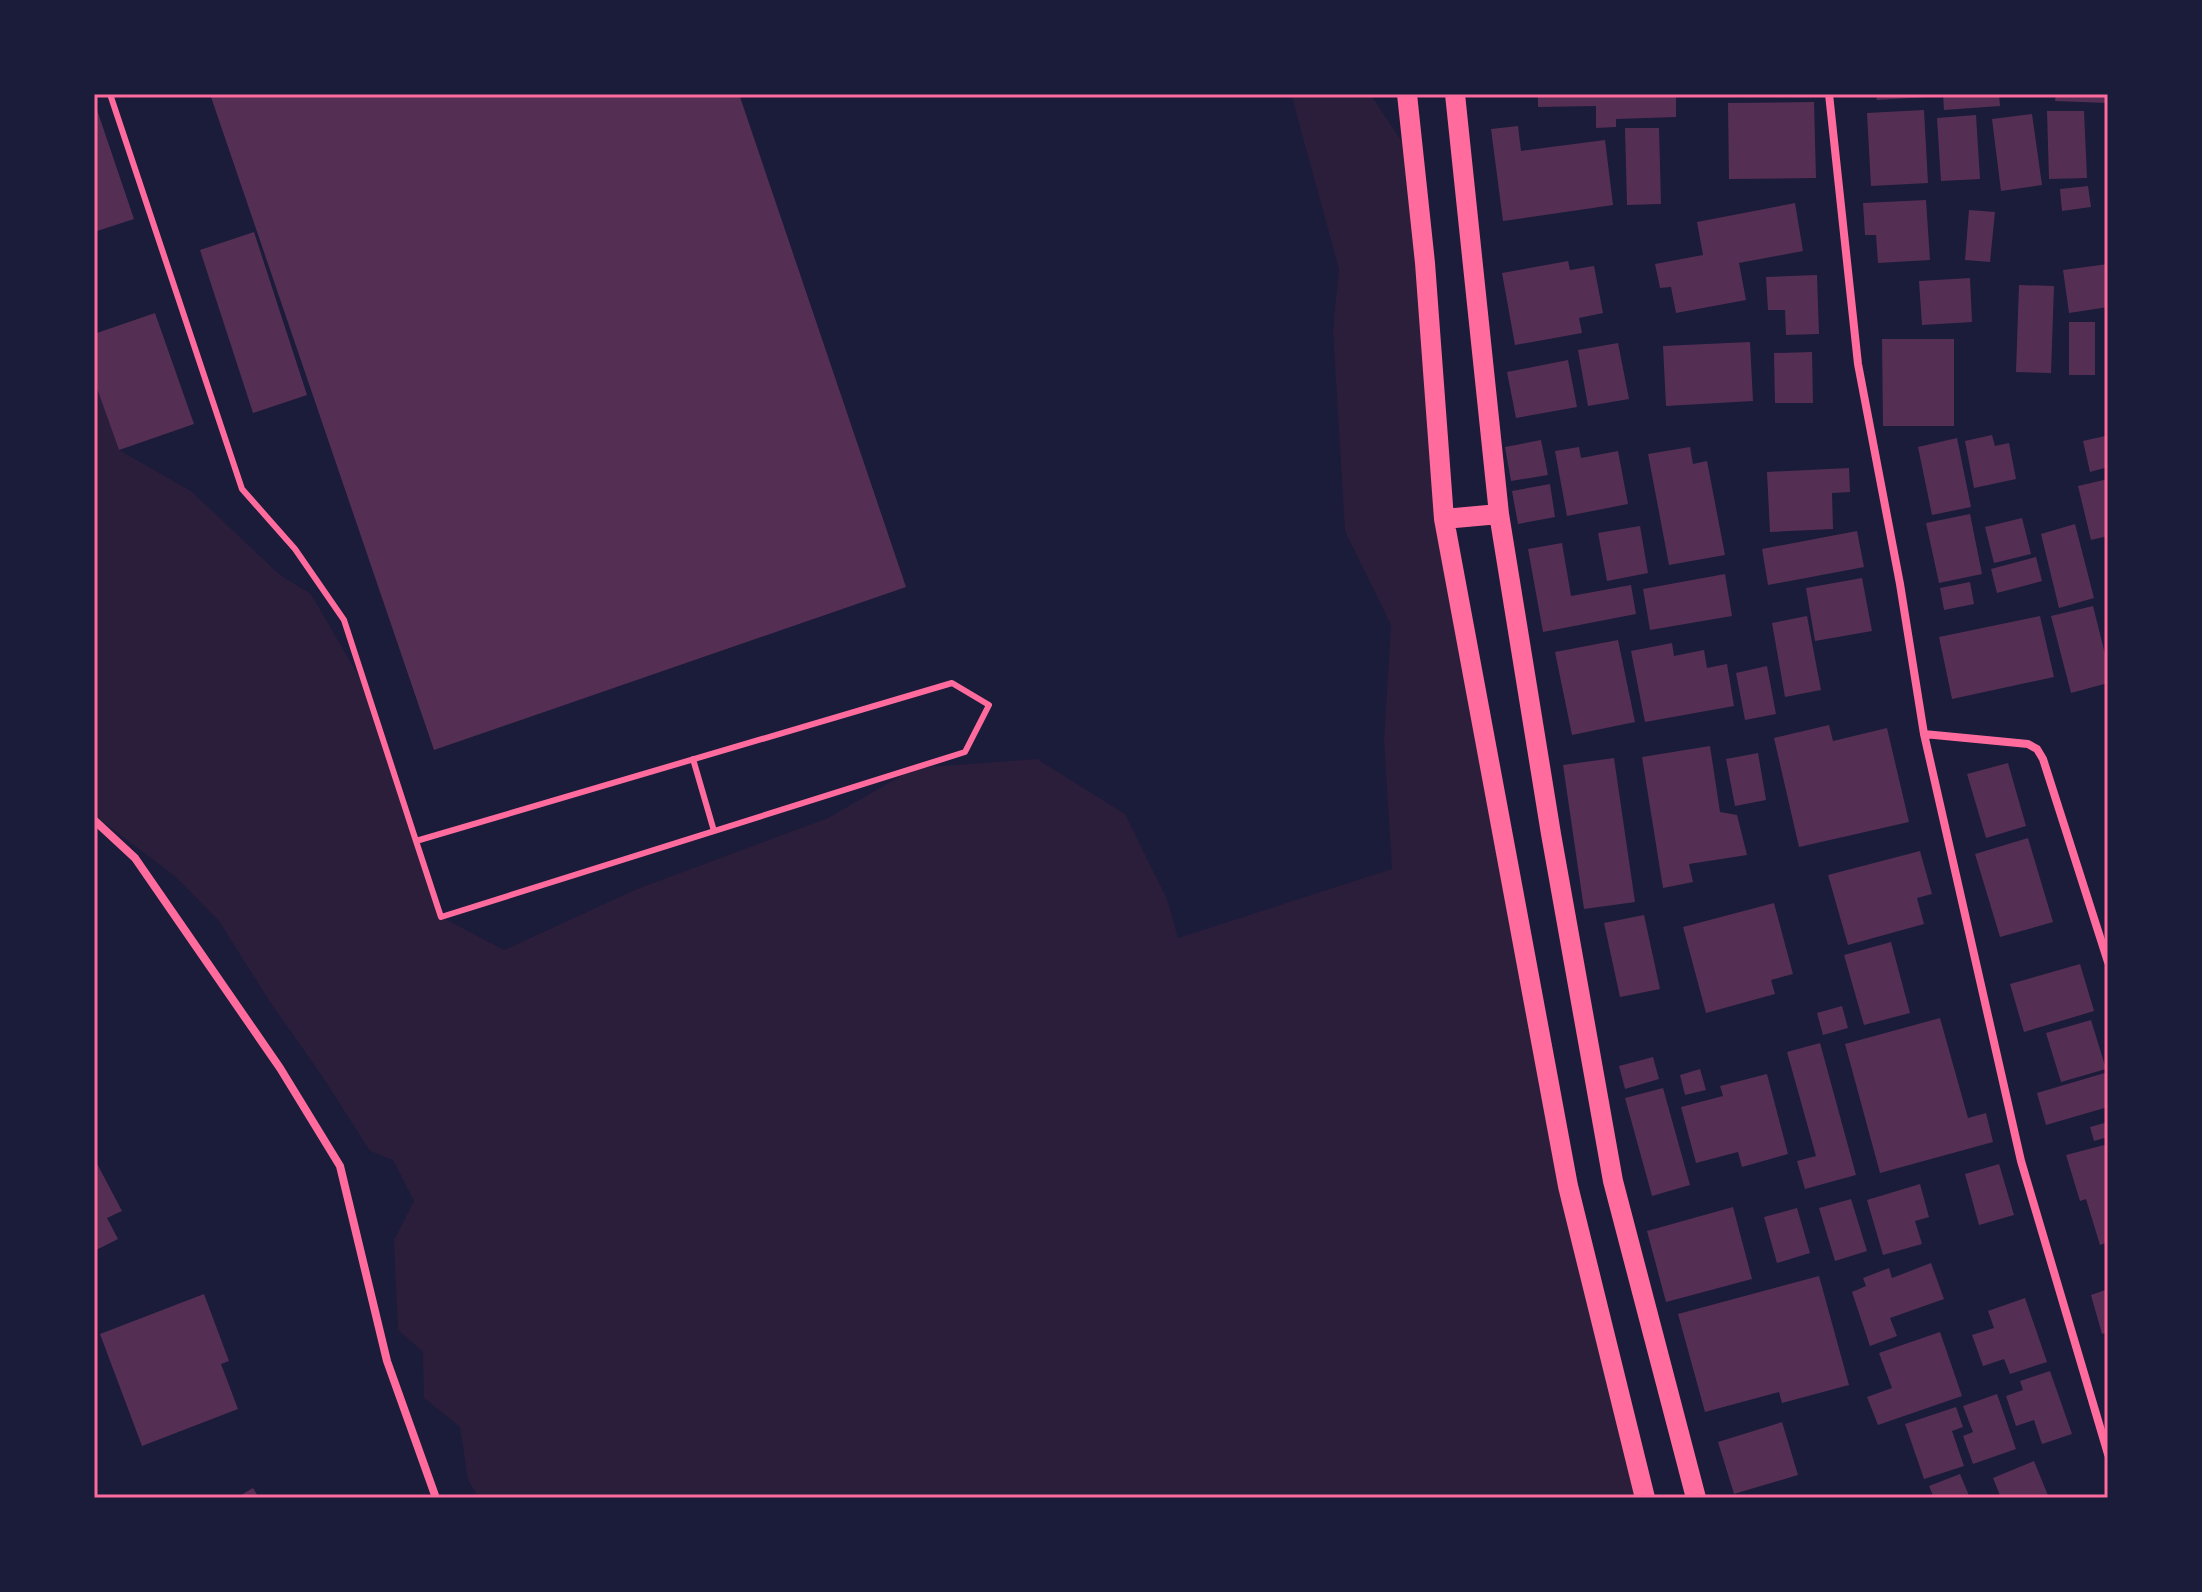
<svg xmlns="http://www.w3.org/2000/svg" width="2202" height="1592" font-family="Ubuntu,sans-serif">
<style>
.green{fill:#2a1e3b}
.building{fill:#542f53}
.lines{fill:none;stroke-linecap:round;stroke-linejoin:round}
.service{stroke:#ff6b9d;stroke-width:6}
.minor{stroke:#ff6b9d;stroke-width:8}
.primary{stroke:#ff6b9d;stroke-width:20}
.neatline{fill:none;stroke:#ff6b9d;stroke-width:3}
</style>
<rect width="100%" height="100%" fill="#1b1b3a"/>
<path class="green" d="M1291,94H1370L1414,160L1465,630L1532,990L1645,1498H479L468,1480L460,1427L424,1398L423,1352L398,1330L394,1240L414,1201L393,1160L370,1151L322,1076L270,1002L219,921L176,877L94,815V380L119,450L191,491L280,575L311,594L369,694L441,917L504,950L637,889L828,818L915,768L1037,759L1125,814L1167,899L1178,938L1392,869L1384,741L1391,625L1345,531L1333,330L1339,269Z"/>
<path class="building" d="M210,94H739L906,587L434,750Z
M1538,94H1676V117L1616,119V127L1596,128V106L1538,107Z
M1876,94H1927V97L1877,100Z
M1943,94H1999L2000,106L1944,110Z
M2056,94H2108V103L2055,101Z
M94,101L134,219L94,232Z
M1814,102L1816,178L1729,179L1728,103Z
M1924,110L1928,183L1871,186L1867,113Z
M2047,111H2084L2087,178L2049,179Z
M2032,114L2042,185L2001,191L1992,119Z
M1976,115L1980,179L1941,181L1937,118Z
M1518,126L1521,151L1605,140L1613,205L1503,221L1491,129Z
M1625,128H1659L1661,204L1627,205Z
M2088,186L2091,207L2062,211L2060,189Z
M1926,200L1930,260L1878,263L1876,235H1865L1863,203Z
M1795,203L1803,251L1739,263L1746,300L1676,313L1671,287L1660,288L1655,264L1703,255L1697,222Z
M1969,210L1995,212L1990,262L1965,260Z
M254,232L307,395L253,413L200,250Z
M1568,261L1570,270L1594,266L1603,313L1579,318L1582,333L1515,345L1502,273Z
M2108,264V307L2069,313L2063,270Z
M1817,275L1819,334L1786,335L1785,310H1768L1766,277Z
M1970,278L1972,322L1922,325L1919,281Z
M2019,285L2054,286L2051,373L2016,372Z
M155,313L194,424L119,450L94,380V334Z
M2069,322H2095V375H2069Z
M1882,339H1954V426H1883Z
M1750,342L1753,401L1666,406L1663,346Z
M1618,343L1629,399L1588,406L1578,350Z
M1812,352L1813,403H1775L1774,353Z
M1568,360L1577,407L1516,418L1507,372Z
M1992,435L1995,446L2009,443L2016,479L1974,488L1965,441Z
M2105,436L2108,467L2090,472L2083,441Z
M1957,438L1971,507L1932,515L1918,447Z
M1541,440L1548,475L1511,481L1505,447Z
M1579,447L1581,458L1618,451L1628,504L1567,516L1555,451Z
M1690,447L1693,464L1707,461L1725,555L1669,565L1648,454Z
M1849,468L1850,492L1832,493L1833,529L1770,532L1767,472Z
M2108,479V536L2091,540L2078,486Z
M1550,484L1555,517L1518,524L1512,491Z
M1970,514L1982,574L1939,583L1926,523Z
M2022,518L2031,554L1994,563L1985,527Z
M2075,524L2094,598L2059,608L2041,534Z
M1640,526L1648,573L1607,581L1598,533Z
M1857,531L1864,567L1768,585L1762,549Z
M1562,543L1571,596L1631,585L1636,614L1543,632L1528,549Z
M2036,557L2042,581L1997,593L1991,569Z
M1725,574L1732,616L1650,630L1643,589Z
M1862,578L1872,631L1815,641L1806,588Z
M1970,582L1974,604L1944,610L1940,588Z
M2093,606L2108,666V683L2071,693L2051,616Z
M1807,616L1821,690L1785,697L1772,623Z
M2040,616L2054,677L1952,699L1939,637Z
M1618,640L1635,722L1572,735L1555,652Z
M1672,643L1674,656L1704,650L1707,668L1727,664L1734,706L1645,722L1631,651Z
M1767,666L1776,714L1745,720L1736,673Z
M1829,725L1833,741L1887,728L1909,822L1799,847L1774,738Z
M1710,746L1720,812L1737,815L1747,855L1689,864L1693,882L1663,888L1642,757Z
M1758,753L1766,800L1735,806L1726,759Z
M1614,758L1635,902L1584,909L1563,765Z
M2008,763L2026,826L1986,838L1967,774Z
M2028,838L2053,922L2000,937L1975,854Z
M1920,851L1932,894L1917,898L1924,924L1848,945L1828,875Z
M1774,903L1793,974L1771,980L1775,994L1706,1013L1683,927Z
M1644,915L1660,989L1620,997L1604,923Z
M1891,942L1910,1013L1864,1025L1844,955Z
M2080,964L2094,1011L2024,1032L2010,984Z
M1842,1006L1848,1028L1823,1035L1817,1013Z
M1940,1018L1968,1118L1986,1113L1993,1142L1880,1173L1845,1044Z
M2091,1020L2106,1069L2061,1082L2046,1033Z
M1820,1043L1856,1175L1805,1189L1797,1161L1816,1156L1787,1052Z
M1653,1057L1659,1079L1625,1089L1619,1066Z
M1700,1069L1706,1090L1685,1095L1680,1075Z
M2108,1072V1107L2046,1125L2037,1093Z
M1767,1074L1788,1154L1742,1167L1738,1152L1696,1163L1681,1107L1723,1096L1720,1086Z
M1663,1088L1690,1185L1652,1196L1625,1098Z
M2108,1122V1137L2094,1141L2090,1127Z
M2108,1144V1242L2100,1245L2086,1199L2080,1201L2066,1155Z
M94,1158L122,1211L107,1218L118,1239L94,1251Z
M1999,1164L2014,1215L1979,1225L1965,1174Z
M1920,1184L1929,1217L1915,1221L1922,1244L1883,1255L1867,1200Z
M1851,1199L1867,1251L1835,1261L1819,1208Z
M1733,1207L1752,1279L1666,1302L1647,1231Z
M1797,1208L1810,1253L1777,1263L1764,1217Z
M1931,1263L1944,1299L1890,1318L1897,1336L1870,1346L1852,1292L1866,1286L1863,1278L1889,1268L1892,1278Z
M1819,1276L1849,1385L1782,1403L1779,1392L1705,1412L1678,1314Z
M2108,1289V1332L2102,1334L2091,1295Z
M204,1294L229,1361L221,1364L238,1409L142,1446L100,1334Z
M2025,1298L2047,1362L2010,1374L2004,1359L1983,1366L1972,1335L1994,1328L1988,1311Z
M1940,1332L1962,1396L1878,1425L1867,1397L1892,1388L1879,1353Z
M2050,1371L2072,1434L2042,1444L2034,1420L2016,1426L2006,1396L2023,1390L2020,1381Z
M1997,1394L2016,1449L1973,1464L1963,1436L1973,1432L1963,1406Z
M1956,1407L1963,1427L1952,1431L1964,1466L1924,1479L1905,1424Z
M1782,1422L1798,1475L1734,1494L1718,1442Z
M2034,1461L2049,1498H2001L1993,1478Z
M1960,1474L1970,1498H1934L1929,1486Z
M253,1488L259,1498H236Z"/>
<g class="lines">
<path class="service" d="M110,94L242,489L295,549L344,620L416,841L952,683L989,705L965,752L441,917L416,841
M693,759L714,831"/>
<path class="minor" d="M1829,94L1858,364L1900,584L1924,734L2021,1161L2108,1454
M1924,734L2028,744L2037,749L2043,759L2108,962
M94,820L135,858L280,1068L340,1166L387,1361L436,1498"/>
<path class="primary" d="M1407,94L1425,263L1444,519L1568,1186L1645,1498
M1455,94L1499,514L1551,834L1613,1181L1696,1498
M1444,519L1499,514"/>
</g>
<rect width="2202" height="1592" fill="none" stroke="#1b1b3a" stroke-width="192"/>
<rect x="96" y="96" width="2010" height="1400" class="neatline"/>
</svg>
